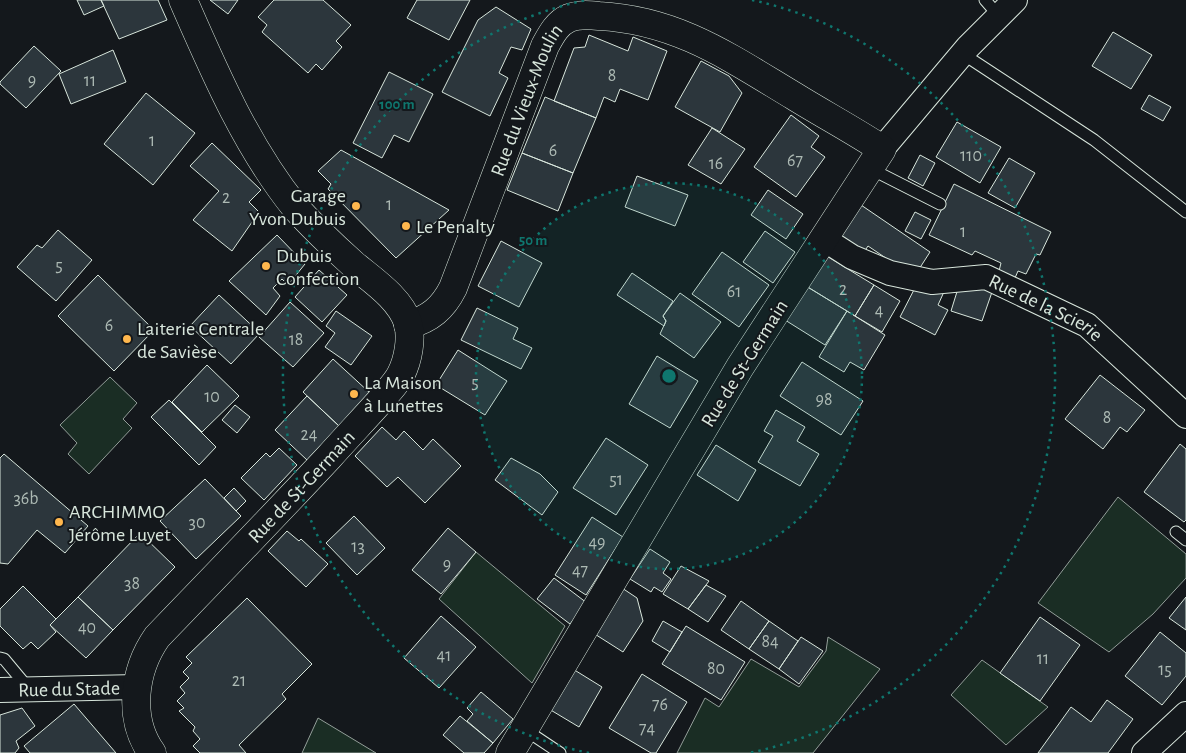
<svg xmlns="http://www.w3.org/2000/svg" width="1186" height="753" font-family="'Alegreya Sans',sans-serif">
<style>
.green{fill:#1a2d24;stroke:#939e99}
.building{fill:#2c363c;stroke:#d8e6dc}
.lines{fill:none;stroke-linecap:round;stroke-linejoin:round}
.service-casing{stroke:#d8e6dc;stroke-width:13}
.minor-casing{stroke:#d8e6dc;stroke-width:26}
.tertiary-casing{stroke:#d8e6dc;stroke-width:29}
.service{stroke:#14181c;stroke-width:11}
.minor{stroke:#14181c;stroke-width:24}
.tertiary{stroke:#14181c;stroke-width:28}
.ring{fill:none;stroke:#0f766e;stroke-width:2.5;stroke-dasharray:2.5 5}
.poi-dot{fill:#ffb74d;stroke:#14181c;stroke-width:2}
.labels{text-anchor:middle;stroke-width:4;stroke-linejoin:round;paint-order:stroke}
.number-label{font-size:18px;fill:#adbab4}
.street-label{font-size:20px;fill:#d8e6dc;stroke:#14181c}
.poi-label{font-size:20px;fill:#d8e6dc;stroke:#14181c;text-anchor:start}
.centre{fill:#0f766e;stroke:#14181c;stroke-width:2.5}
.ring-label{font-size:15px;text-anchor:middle;font-weight:bold;fill:#0f766e;stroke:#14181c;stroke-width:4;stroke-linejoin:round;paint-order:stroke}
</style>
<rect width="100%" height="100%" fill="#14181c"/>
<path class="green" d="M110,377L137,403L123,419L132,428L89,474L68,454L77,443L60,425Z
M1118,497L1186,554V578L1153,614L1109,652L1038,603Z
M476,552L565,626L532,683L439,599Z
M828,637L880,669L813,753H677L705,698L719,707L751,659L799,687L826,651Z
M982,660L1048,707L1006,745L951,695Z
M318,718L376,753H302Z"/>
<path class="building" d="M77,0H101L104,6L84,15Z
M101,0H158L167,20L119,39Z
M210,0H238L228,14Z
M274,0H323L351,25L336,41L342,47L322,70L316,64L308,73L262,32L267,25L258,17Z
M417,0H470L449,40L407,18Z
M496,7L531,29L522,50L511,47L499,73L508,78L490,116L442,92L478,20Z
M1113,32L1152,55L1131,89L1092,66Z
M589,35L628,51L633,37L667,51L648,100L620,89L615,102L604,97L596,118L554,101L574,48L585,47Z
M34,46L61,71L26,108L0,84V82Z
M113,50L126,82L71,104L59,74Z
M701,61L729,76L742,93L720,132L675,107Z
M389,72L433,94L409,142L394,135L382,158L353,143Z
M146,93L195,133L153,185L104,144Z
M1149,95L1171,107L1163,121L1141,109Z
M545,97L596,118L573,173L522,153Z
M791,115L819,136L811,147L825,157L796,197L754,167Z
M957,122L1001,147L980,183L936,157Z
M712,128L745,149L721,184L688,165Z
M212,143L261,190L249,202L259,212L232,251L193,220L219,191L190,166Z
M341,150L449,210L396,258L328,189L331,184L318,171Z
M522,153L573,173L558,211L507,190Z
M920,155L935,163L923,186L908,178Z
M1009,158L1035,173L1015,208L988,193Z
M637,176L688,195L675,226L625,207Z
M954,184L1051,232L1040,255L1036,254L1026,274L1018,271L1015,278L999,271L1001,263L975,251L972,255L929,235Z
M768,190L803,214L786,239L751,215Z
M861,205L930,252L914,277L868,246L864,252L840,236Z
M915,212L931,220L921,239L905,231Z
M58,230L92,260L56,301L17,267L37,245L42,248Z
M765,231L795,252L773,283L743,262Z
M277,235L305,264L288,285L282,279L273,288L280,296L266,315L229,281Z
M501,241L542,263L519,307L478,286Z
M722,252L769,285L739,327L692,294Z
M825,255L874,285L855,316L806,286Z
M319,270L347,295L322,322L295,297Z
M632,273L673,301L663,316L666,321L664,326L617,295Z
M98,275L154,330L114,371L58,316Z
M918,282L943,294L938,305L948,310L935,335L900,317Z
M960,282L992,292L982,321L951,311Z
M874,285L900,301L882,332L855,316Z
M806,286L847,311L825,345L785,320Z
M680,293L721,322L694,358L660,334L666,321L663,316Z
M219,295L260,333L231,364L190,326Z
M290,302L324,333L293,367L259,337Z
M477,308L518,328L513,339L532,348L521,369L461,340Z
M336,311L372,336L351,365L325,347L335,333L326,326Z
M847,311L885,335L864,370L850,362L844,372L819,357Z
M458,350L507,381L485,415L436,385Z
M657,356L698,381L670,428L629,404Z
M333,359L370,393L339,426L303,392Z
M802,362L863,401L841,435L780,396Z
M207,365L239,396L202,432L172,402Z
M1100,375L1145,410L1127,432L1120,427L1103,449L1065,419Z
M307,396L339,426L307,460L275,430Z
M169,400L216,447L199,465L151,417Z
M235,405L250,417L237,433L222,420Z
M776,410L805,427L797,441L819,454L800,486L758,462L773,436L764,431Z
M382,427L396,440L404,431L423,450L433,439L461,466L425,503L398,477L387,487L355,456Z
M606,438L648,465L616,515L573,488Z
M1180,444L1186,449V520L1184,522L1144,492Z
M716,445L756,470L738,501L697,475Z
M279,448L297,465L264,500L241,478L266,453L270,457Z
M4,454L88,526L65,553L37,530L8,564L0,563V458Z
M511,458L540,474L558,492L542,515L495,480Z
M205,479L241,516L196,559L160,521Z
M234,488L246,501L236,511L224,498Z
M354,516L385,548L357,575L326,543Z
M592,517L623,537L586,595L555,575Z
M448,528L476,552L441,594L412,570Z
M287,531L299,541L301,539L328,564L306,587L268,551Z
M140,533L175,567L113,630L78,597Z
M650,549L670,562L663,573L671,579L662,592L654,587L651,592L630,579Z
M681,566L709,581L688,609L663,594Z
M554,578L587,603L570,624L537,599Z
M706,585L726,596L708,622L688,609Z
M23,586L56,619L50,625L56,632L38,649L31,642L23,649L0,626V609Z
M619,586L637,598L643,621L623,652L590,631Z
M78,597L113,630L86,658L50,625Z
M1186,597V630L1169,618Z
M247,598L312,664L282,694L286,699L239,745L246,753H200L193,746L200,739L193,731L195,727L179,711L184,708L177,701L185,693L180,687L189,678L183,672L192,663L186,657Z
M741,601L769,621L749,649L721,630Z
M441,616L476,647L439,688L404,658Z
M1040,617L1080,645L1040,701L1000,673Z
M663,621L682,632L670,652L652,641Z
M769,621L798,641L779,669L749,649Z
M686,626L745,662L721,700L662,664Z
M1160,632L1186,653V676L1162,705L1125,676Z
M801,637L823,651L799,684L779,669Z
M568,666L602,687L579,727L544,706Z
M642,674L687,702L656,753H651L609,728Z
M481,692L513,719L493,743L467,721L473,714L467,708Z
M1107,700L1133,719L1108,753H1038L1071,707L1091,722Z
M74,704L116,753H30L24,746Z
M22,708L35,726L16,741L19,748L15,753H0V715Z
M460,716L493,743L484,753H464L443,735Z"/>
<g class="lines">
<g class="service-casing">
<path id="service" d="M985,0L998,15
M963,54L1094,140L1186,212
M869,168L940,204
M1176,532L1186,540
M0,658L4,659L29,689
M524,729L560,753"/>
</g>
<g class="minor-casing">
<g id="minor">
<path d="M882,149L968,47L1015,0"/>
<path id="s1" d="M824,239L852,257L890,273L932,282L986,277L1087,325L1186,416"/>
<path id="s2" d="M0,690L137,687"/>
<path d="M1144,753L1186,714"/>
</g>
</g>
<g class="tertiary-casing">
<g id="tertiary">
<path id="s3" d="M408,325C430,319 443,308 453,288L545,46C551,35 557,23 569,18C579,14 589,15 599,16C677,20 729,57 794,96C823,114 853,130 882,149L740,367L510,753"/>
<path id="s4" d="M152,753C127,718 134,670 157,637C215,577 272,518 329,457C346,438 364,419 381,400C387,392 396,384 401,374C408,360 412,339 408,323C400,298 372,280 353,264C333,246 313,227 295,207C246,146 214,71 183,0"/>
</g>
</g>
<use href="#service" class="service"/>
<use href="#minor" class="minor"/>
<use href="#tertiary" class="tertiary"/>
</g>
<circle cx="669" cy="376" r="193" fill="#0f766e" fill-opacity=".12"/>
<g class="ring">
<circle cx="669" cy="376" r="193"/>
<path d="M589 753A385 385 0 0 1 586 0M752 0A385 385 0 0 1 749 753"/>
</g>
<g class="poi-dot">
<circle cx="356" cy="206" r="5"/>
<circle cx="406" cy="226" r="5"/>
<circle cx="266" cy="266" r="5"/>
<circle cx="127" cy="339" r="5"/>
<circle cx="354" cy="394" r="5"/>
<circle cx="59" cy="522" r="5"/>
</g>
<g class="labels">
<g class="number-label">
<text x="612" y="81">8</text>
<text x="32" y="86">9</text>
<text x="90" y="86">11</text>
<text x="152" y="146">1</text>
<text x="553" y="156">6</text>
<text x="971" y="161">110</text>
<text x="795" y="166">67</text>
<text x="716" y="169">16</text>
<text x="226" y="203">2</text>
<text x="389" y="210">1</text>
<text x="963" y="237">1</text>
<text x="59" y="271">5</text>
<text x="843" y="295">2</text>
<text x="734" y="297">61</text>
<text x="879" y="316">4</text>
<text x="109" y="331">6</text>
<text x="296" y="345">18</text>
<text x="475" y="388">5</text>
<text x="212" y="402">10</text>
<text x="824" y="405">98</text>
<text x="1107" y="423">8</text>
<text x="309" y="440">24</text>
<text x="616" y="485">51</text>
<text x="26" y="504">36b</text>
<text x="197" y="528">30</text>
<text x="597" y="548">49</text>
<text x="358" y="552">13</text>
<text x="447" y="570">9</text>
<text x="580" y="576">47</text>
<text x="132" y="589">38</text>
<text x="87" y="633">40</text>
<text x="770" y="647">84</text>
<text x="444" y="661">41</text>
<text x="1043" y="664">11</text>
<text x="716" y="674">80</text>
<text x="1165" y="675">15</text>
<text x="239" y="686">21</text>
<text x="660" y="710">76</text>
<text x="647" y="734">74</text>
</g>
<g class="street-label">
<text dy="7" stroke="none"><textPath href="#s3" startOffset="262">Rue du Vieux-Moulin</textPath></text>
<text dy="7" stroke="none"><textPath href="#s1" startOffset="239">Rue de la Scierie</textPath></text>
<text transform="translate(744 363) rotate(-58)" y="7">Rue de St-Germain</text>
<text dy="7" stroke="none"><textPath href="#s4" startOffset="332">Rue de St-Germain</textPath></text>
<text dy="7" stroke="none"><textPath href="#s2" startOffset="69">Rue du Stade</textPath></text>
</g>
<g class="poi-label">
<text x="346" y="202" text-anchor="end">Garage<tspan x="346" dy="23">Yvon Dubuis</tspan></text>
<text x="416" y="233">Le Penalty</text>
<text x="276" y="262">Dubuis<tspan x="276" dy="23">Confection</tspan></text>
<text x="137" y="335">Laiterie Centrale<tspan x="137" dy="23">de Savièse</tspan></text>
<text x="364" y="389">La Maison<tspan x="364" dy="23">à Lunettes</tspan></text>
<text x="69" y="518">ARCHIMMO<tspan x="69" dy="23">Jérôme Luyet</tspan></text>
</g>
</g>
<circle cx="669" cy="376" r="8" class="centre"/>
<g class="ring-label">
<text x="397" y="109">100 m</text>
<text x="533" y="245">50 m</text>
</g>
</svg>
